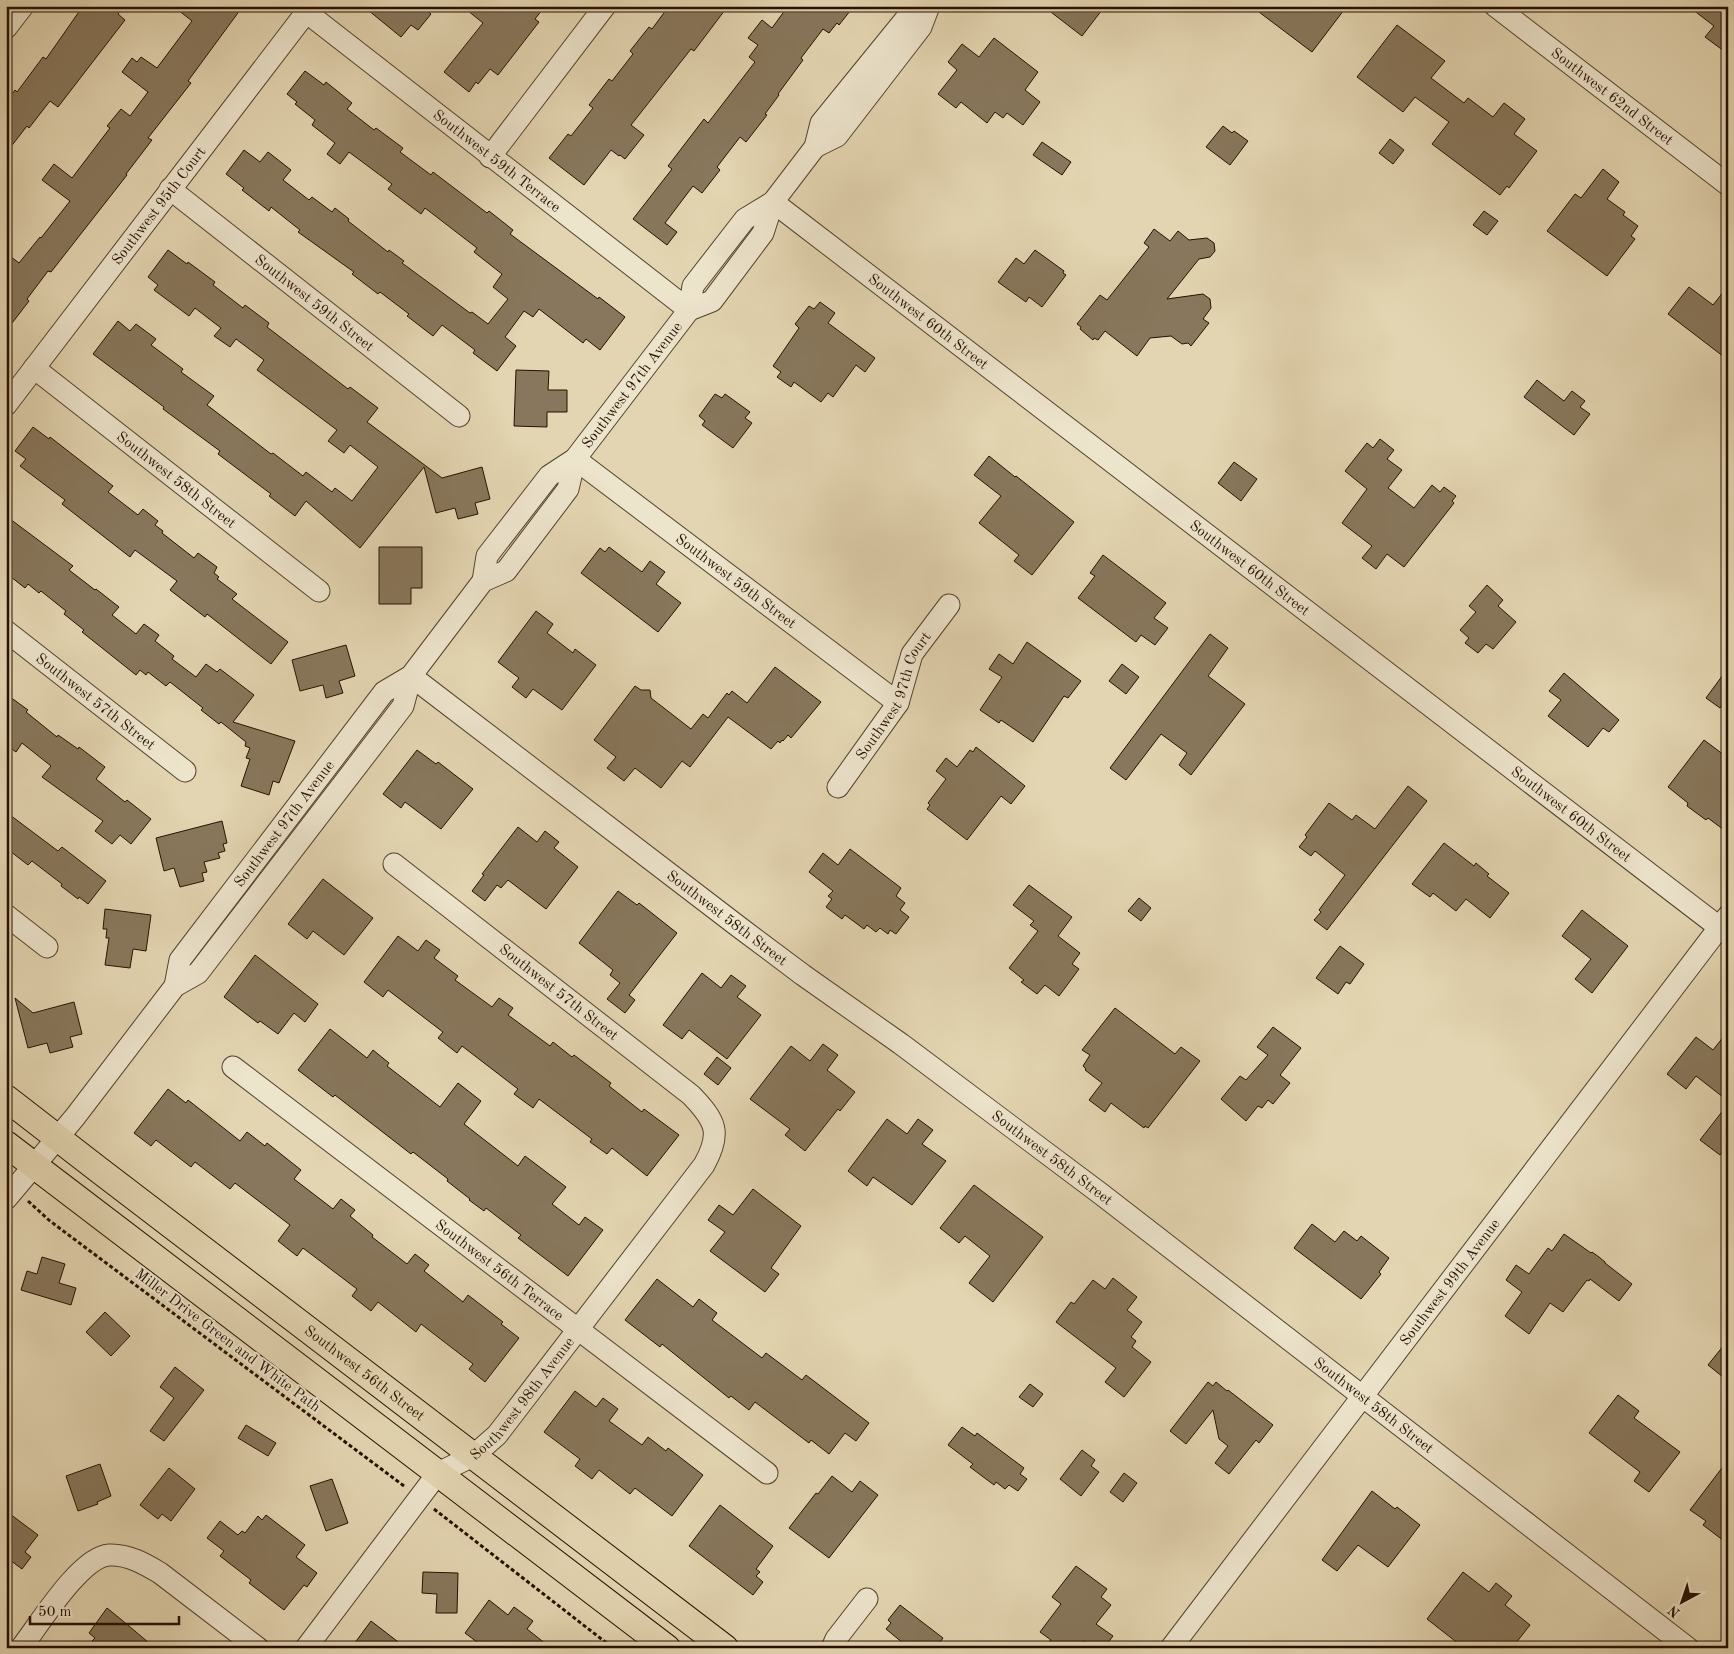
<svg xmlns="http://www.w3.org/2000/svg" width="1734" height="1654" font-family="'Old Standard TT',serif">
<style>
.building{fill:#88775c;stroke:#251100}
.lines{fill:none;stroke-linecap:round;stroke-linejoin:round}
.minor-casing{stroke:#54422c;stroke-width:23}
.major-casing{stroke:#251100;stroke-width:28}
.path{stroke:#251100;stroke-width:3;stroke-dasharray:4 2.5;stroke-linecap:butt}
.minor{stroke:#ede4cc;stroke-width:21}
.major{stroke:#e3d5b1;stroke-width:26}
.labels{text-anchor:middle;stroke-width:4;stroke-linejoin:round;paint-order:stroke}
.street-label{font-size:15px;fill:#251100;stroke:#ede4cc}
</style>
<rect width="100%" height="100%" fill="#e3d5b1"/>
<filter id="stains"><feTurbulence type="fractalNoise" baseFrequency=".004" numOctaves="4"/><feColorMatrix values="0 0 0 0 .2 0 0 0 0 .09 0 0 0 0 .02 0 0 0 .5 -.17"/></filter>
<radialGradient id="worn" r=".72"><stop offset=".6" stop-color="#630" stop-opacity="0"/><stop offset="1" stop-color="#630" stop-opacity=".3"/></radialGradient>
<path class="building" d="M83,6H124L118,14L125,20L58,107L50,101L29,128L27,126L6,153V102L15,90L17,92L43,57L46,59Z
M173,6H243L188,81L191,83L148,138L152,140L126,174L127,175L51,272L48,271L27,299L29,301L6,331V253L19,263L40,237L41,238L70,201L42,180L54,164L72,178L110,128L107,126L121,109L130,116L148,92L122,72L132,58L137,62L141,57L157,68L192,21Z
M363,6H421L431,14L418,30L411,25L401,37Z
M462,6H545L535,19L539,22L498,75L490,69L478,84L476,82L469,92L444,72L483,23Z
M669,6H728L694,51L691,49L631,125L644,135L625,159L620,155L619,156L611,150L584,185L549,158L568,134L571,136L593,108L589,105L609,79L612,81L633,54L630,51L649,27L652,29Z
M788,6H854L839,25L837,23L829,33L823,29L801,58L803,60L778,94L779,95L765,114L767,115L746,142L740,137L717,167L720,170L702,193L693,186L665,223L677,232L667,245L633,219L672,169L668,166L704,119L708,123L755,62L749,57L758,45L748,38L762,20L772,28Z
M1043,6H1105L1082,36Z
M1251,6H1347L1312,52Z
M1688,6H1728V54L1705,37L1714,26Z
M1397,25L1445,61L1431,78L1464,103L1468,98L1493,117L1504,103L1525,119L1514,134L1537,151L1509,188L1507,186L1500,195L1432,144L1449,122L1415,97L1403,112L1357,77Z
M994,38L1038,72L1025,90L1040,102L1023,125L1007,113L1003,118L995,112L987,123L961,102L956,108L938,94L957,70L948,62L962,44L979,57Z
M305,71L324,85L326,82L352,103L347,109L374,130L376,128L403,148L400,152L431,175L433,172L487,213L489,211L513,230L510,234L598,299L599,297L625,317L600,350L586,339L583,343L539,309L533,317L524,311L505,337L516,346L497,371L473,353L475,350L442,325L433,336L407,316L409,314L380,292L378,294L352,274L354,272L298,232L300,230L271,207L269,211L242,190L244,188L226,174L244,150L260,162L268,152L291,170L283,180L309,200L312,197L332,212L335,208L349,219L348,221L388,252L389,250L404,261L402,263L470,313L472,312L488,324L508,299L493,287L502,274L474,252L477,248L425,208L421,214L388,189L392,184L349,152L340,164L327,154L335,143L312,125L315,120L295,104L297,102L287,94Z
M1223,126L1232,133L1234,131L1248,141L1230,165L1206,147Z
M1390,139L1404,150L1393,164L1379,153Z
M1042,142L1071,162L1062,175L1033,155Z
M1603,169L1619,182L1607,199L1625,212L1623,215L1638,226L1631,236L1635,239L1607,276L1547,231L1575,194L1581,198Z
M1484,211L1498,221L1487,235L1473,225Z
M1154,229L1170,241L1178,231L1189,240L1207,238L1214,243L1215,251L1210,257L1199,259L1167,299L1203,294L1210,299L1211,308L1203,319L1209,323L1191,346L1188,343L1182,344L1171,336L1150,338L1137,356L1105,331L1098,340L1094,338L1093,340L1080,329L1081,327L1077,324L1100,295L1107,300L1149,247L1144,243Z
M168,250L187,264L188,262L215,282L213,285L243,308L245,305L269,323L267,327L348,389L350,387L378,408L367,422L442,478L482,467L490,499L475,503L478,514L458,519L455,508L436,513L424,467L360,548L306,501L295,516L269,496L271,494L218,454L220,451L163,409L164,407L93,354L118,321L130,331L136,324L156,339L151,345L183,369L181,372L214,396L207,405L271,454L273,453L303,476L306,472L332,492L335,488L352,501L378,467L350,445L344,453L328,441L337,430L257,370L264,360L236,339L230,347L214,336L221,328L195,308L189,316L154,290L158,285L148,277Z
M1035,250L1064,271L1063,273L1066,275L1042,307L1029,297L1026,302L998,282L1016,258L1024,264Z
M1728,286V360L1668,314L1689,287L1713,305Z
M820,302L835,313L828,323L875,358L865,372L856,365L833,397L828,393L821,402L794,382L791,387L777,377L781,372L773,366L799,328L795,324L809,306L814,309Z
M516,370L549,371L548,390H567V412H547V427L514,426Z
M1537,380L1564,401L1572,391L1585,401L1580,407L1590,414L1574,435L1524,397Z
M715,394L722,398L725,394L750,412L745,418L752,423L733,448L702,425L705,421L699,416Z
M33,427L49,439L50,437L113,486L108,492L138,515L143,509L158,521L155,525L163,531L162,533L194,558L198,553L217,567L214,573L219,577L217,579L237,594L232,599L288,642L271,664L207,614L205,617L170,590L177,581L135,550L130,557L62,504L65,500L20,466L26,459L15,451Z
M1380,439L1394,450L1387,459L1402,470L1388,488L1414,508L1432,485L1440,492L1444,487L1456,496L1452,501L1454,503L1404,567L1387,554L1376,569L1362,558L1372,546L1342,523L1367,489L1345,471L1367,443L1373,448Z
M989,456L1015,477L1016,476L1074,522L1032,575L1014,561L1019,555L979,523L1001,496L974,475Z
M1234,462L1257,479L1241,501L1218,483Z
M6,516L73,566L69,570L95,590L96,589L119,607L112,615L136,634L144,624L159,635L155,641L174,656L172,659L196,677L206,664L217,672L220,669L254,695L233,722L295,741L279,783L273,781L269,795L241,786L250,759L246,758L250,748L245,746L246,742L221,722L219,724L201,710L203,708L170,682L166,686L148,672L146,675L140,670L136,675L82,632L84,630L64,614L66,611L41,591L39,593L28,584L25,588L6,573Z
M379,547H422V588H411V604H379Z
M609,547L642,572L650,561L665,572L656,584L681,603L658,632L581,573L600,548L605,552Z
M1103,555L1166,603L1154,618L1168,628L1155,645L1141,635L1136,642L1078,598L1095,576L1090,573Z
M1487,585L1503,600L1498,606L1516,622L1493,649L1486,644L1478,653L1465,643L1469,638L1460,630L1476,612L1469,606Z
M536,611L553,624L547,633L573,653L575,649L596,665L562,710L533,689L526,698L512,687L519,678L498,662Z
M1210,634L1228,648L1208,676L1245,704L1191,775L1179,765L1187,753L1161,734L1126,780L1110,768Z
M1027,642L1081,681L1068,698L1064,696L1033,742L1001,720L999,723L980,710L1002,677L989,669L999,654L1013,664Z
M346,645L355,676L339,681L343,693L326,698L323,685L300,691L292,660Z
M1122,664L1139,677L1126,694L1109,681Z
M775,667L821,702L791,738L788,735L783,741L782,740L780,743L778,741L771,749L728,717L690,767L682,761L661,788L635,768L624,781L607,768L616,757L594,740L635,686L641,690H650L651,698L691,729L703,714L708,718L727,693L729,695L732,691L747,703Z
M1728,668V698L1720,708L1706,698Z
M1564,673L1619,720L1609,732L1603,728L1588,747L1548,716L1561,700L1549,691Z
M6,694L28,710L26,712L57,737L58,735L78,749L79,747L105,767L96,779L125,802L127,800L151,819L131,844L120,835L112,844L95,831L103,821L42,777L51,766L22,743L16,752L6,745Z
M1704,740L1728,758V833L1708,818L1706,820L1687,806L1688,803L1668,787Z
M976,747L1025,786L1011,804L1001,796L967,840L927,809L930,805L928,803L946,779L936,771L946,758L957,767L970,750L973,752Z
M417,750L436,764L438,762L473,789L441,829L405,802L401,808L383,794Z
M1408,786L1427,801L1327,930L1314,920L1321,912L1319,910L1345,875L1315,851L1311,856L1299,847L1307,837L1305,835L1329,803L1352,820L1356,815L1375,829Z
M6,812L58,851L62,847L106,881L88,904L79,897L78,899L61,886L62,884L32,861L28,865L6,848Z
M222,821L227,843L223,844L225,851L218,853L220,858L204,862L207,872L202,873L204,881L180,887L174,868L164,871L156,838Z
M518,827L537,842L545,831L559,842L554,848L578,867L546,909L508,880L501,888L497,885L485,901L472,891L484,875L482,874Z
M1444,843L1474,866L1476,863L1489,874L1487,876L1509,893L1490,918L1466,899L1456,911L1433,893L1430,897L1412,884Z
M850,849L901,888L896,896L905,903L900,910L909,917L896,934L890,930L888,934L880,928L876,932L867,925L864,929L845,915L842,919L826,907L832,899L828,896L833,891L809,872L823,853L838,865Z
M323,879L373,918L344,955L313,931L307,939L288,924Z
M1029,885L1072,917L1058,936L1080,953L1072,964L1079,969L1059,996L1045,985L1037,994L1021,982L1024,980L1009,968L1038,931L1030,925L1034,921L1013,905Z
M618,891L637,905L639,903L677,933L629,995L635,1000L625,1013L607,999L620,983L610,975L613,970L579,943Z
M1139,898L1151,908L1141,921L1128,911Z
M105,909L151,915L146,951L133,949L130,968L105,965L109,938H106L107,929H103Z
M1582,910L1628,946L1592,993L1575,979L1591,959L1562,936Z
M398,936L418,951L426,940L440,950L434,958L458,976L455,980L492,1007L499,998L513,1008L508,1015L550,1046L553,1042L572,1057L574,1055L611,1083L609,1086L642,1112L644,1109L679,1135L647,1176L612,1148L607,1154L590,1142L592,1139L539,1099L533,1108L514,1094L518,1089L462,1046L457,1053L438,1038L443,1032L388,990L383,997L364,982Z
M1340,946L1364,964L1350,984L1346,982L1338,994L1316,978Z
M255,955L318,1004L305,1022L294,1013L278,1034L260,1021L258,1023L224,997Z
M702,973L721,988L731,975L746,986L737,997L761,1015L727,1059L689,1030L682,1039L663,1025Z
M15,998L33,1013L74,1002L82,1034L70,1037L73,1047L50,1053L47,1043L28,1048Z
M1115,1008L1175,1054L1181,1047L1200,1061L1148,1128L1145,1126L1144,1128L1111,1103L1105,1112L1089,1100L1102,1083L1085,1070L1086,1069L1083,1066L1090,1055L1082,1050Z
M1273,1027L1301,1048L1280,1075L1290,1083L1273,1104L1268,1100L1262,1108L1258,1106L1246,1121L1221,1099L1240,1076L1246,1080L1268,1055L1257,1047Z
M330,1029L367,1058L373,1050L389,1063L387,1066L440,1107L458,1083L481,1101L464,1124L518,1166L525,1156L566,1187L552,1204L579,1225L585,1217L603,1230L568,1276L518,1238L521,1235L486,1208L484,1211L469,1200L470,1199L447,1181L448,1179L413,1152L411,1154L335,1095L333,1097L298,1070Z
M1728,1031V1101L1696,1076L1686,1089L1667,1074L1696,1037L1713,1050Z
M823,1044L838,1055L827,1070L855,1092L840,1111L838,1109L805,1151L785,1135L790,1129L750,1099L791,1046L810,1061Z
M717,1057L731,1068L718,1085L704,1074Z
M168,1089L186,1103L188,1100L240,1141L247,1132L265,1146L267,1143L301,1170L294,1179L333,1209L341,1199L355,1210L350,1216L373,1235L372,1237L407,1264L415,1254L429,1265L424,1271L463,1302L468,1295L503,1322L501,1324L519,1338L485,1382L469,1369L473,1364L421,1324L416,1332L378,1302L371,1311L352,1296L357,1289L303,1248L297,1256L278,1241L290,1225L235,1183L230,1189L195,1162L191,1167L156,1140L151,1146L134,1133Z
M1728,1104V1144L1720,1155L1700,1140Z
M887,1119L907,1134L918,1119L933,1130L922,1144L946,1161L912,1205L873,1177L867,1186L848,1171Z
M974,1185L1043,1237L993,1302L969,1283L990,1256L965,1236L959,1243L940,1228Z
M753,1189L801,1226L771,1268L779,1274L765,1292L710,1251L725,1232L708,1220L719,1205L733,1215Z
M1312,1224L1335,1242L1344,1231L1357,1241L1361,1236L1389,1258L1379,1272L1381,1274L1361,1299L1294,1248Z
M1564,1234L1591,1253L1592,1252L1599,1257L1605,1262V1263L1632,1284L1619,1301L1590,1279L1589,1281L1587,1280L1563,1312L1550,1303L1529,1334L1505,1316L1522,1292L1506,1280L1516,1265L1529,1274L1548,1248L1552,1251Z
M42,1257L65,1264L59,1283L76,1288L71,1305L21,1290L27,1271L37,1274Z
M1113,1278L1137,1297L1127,1310L1142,1322L1131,1337L1136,1341L1132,1347L1151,1362L1124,1397L1105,1382L1116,1368L1056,1322L1071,1302L1074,1304L1093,1280L1105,1289Z
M657,1279L693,1307L699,1299L717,1313L712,1320L762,1358L766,1353L802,1380L806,1375L869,1423L856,1441L845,1433L829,1454L811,1440L809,1443L755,1402L749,1410L731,1396L729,1398L662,1344L660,1347L625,1320Z
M105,1312L130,1336L111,1356L86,1332Z
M1728,1340V1381L1708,1365Z
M175,1367L204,1390L164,1441L150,1431L174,1398L160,1387Z
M1208,1382L1213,1386L1216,1382L1227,1391L1228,1390L1273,1425L1259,1443L1256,1440L1229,1474L1215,1463L1228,1446L1219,1439L1213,1410L1186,1444L1170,1431Z
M1030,1384L1043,1394L1033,1407L1019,1397Z
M575,1391L596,1407L603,1398L618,1409L609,1421L642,1445L648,1437L666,1451L668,1448L703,1475L672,1516L635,1488L630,1494L599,1470L592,1479L575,1466L580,1459L544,1432Z
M1618,1395L1639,1411L1634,1418L1680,1452L1649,1492L1634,1481L1640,1472L1589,1433Z
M246,1425L276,1443L268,1456L238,1438Z
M962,1427L975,1436L977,1433L1024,1468L1020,1474L1027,1479L1018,1491L1009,1485L1005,1489L996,1482L994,1485L970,1467L973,1464L948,1445Z
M1082,1450L1095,1460L1091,1466L1099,1472L1081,1496L1060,1479Z
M1728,1460V1544L1703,1525L1706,1521L1690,1510Z
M100,1464L111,1496L97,1502L98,1504L78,1511L66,1476Z
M169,1468L195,1489L171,1521L162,1514L158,1519L140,1505Z
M1124,1473L1137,1483L1123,1502L1110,1492Z
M832,1476L852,1492L860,1481L878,1495L829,1558L789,1528L816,1493L818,1494Z
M332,1479L348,1523L326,1531L310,1486Z
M1372,1491L1395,1509L1397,1507L1420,1525L1388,1567L1358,1545L1337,1571L1322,1560Z
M720,1505L773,1546L756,1569L760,1572L756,1576L763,1582L753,1595L689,1546Z
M6,1511L38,1535L25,1552L31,1557L22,1569L6,1557Z
M266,1515L305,1545L296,1557L317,1573L307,1587L304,1585L284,1610L249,1583L251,1580L220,1556L224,1551L207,1538L220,1521L238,1535L242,1531L245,1533L258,1516L262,1520Z
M1076,1566L1107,1589L1101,1597L1111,1605L1096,1624L1113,1636L1104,1648H1094L1084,1641L1079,1648H1044L1051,1640L1040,1632L1061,1604L1052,1597Z
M423,1572L458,1573L457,1613H436L437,1594L422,1593Z
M1463,1572L1489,1592L1496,1583L1512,1596L1505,1605L1530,1625L1512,1648H1464L1427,1619Z
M489,1600L508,1615L514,1607L533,1621L527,1629L551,1648H485L465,1633Z
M900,1605L943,1638L936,1648H909L886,1629L891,1623L888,1620Z
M107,1608L123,1621L155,1648H100L92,1641L95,1638L89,1633Z
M371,1621L406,1648H351Z"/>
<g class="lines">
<g class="minor-casing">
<g id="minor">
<path id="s1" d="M1495,6L1728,185"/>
<path id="s2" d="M306,12L689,310"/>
<path d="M6,28L23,6"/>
<path d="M815,147L837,136L921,27L929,6"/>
<path d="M490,157L605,6"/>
<path id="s3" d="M170,189L459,416"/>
<path id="s4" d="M773,202L1728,934"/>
<path d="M689,310L712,301L763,233L773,202L815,147L821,123L908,16L923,6"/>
<path id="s5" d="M34,368L319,591"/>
<path id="s6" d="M6,405L311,6"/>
<path id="s7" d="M575,459L898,703"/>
<path id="s8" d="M483,581L487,556L549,476L575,459L689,310L693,286L745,219L773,202"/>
<path id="s9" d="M6,631L185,771"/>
<path id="s10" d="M411,676L739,927L803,975L901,1044L1101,1194L1688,1648"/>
<path id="s11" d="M838,787L898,703L912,654L949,605"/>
<path d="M6,915L47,947"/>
<path id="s12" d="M175,986L180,960L384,692L411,676L483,581L506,571L568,489L575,459"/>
<path id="s13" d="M233,1067L767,1473"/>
<path d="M6,1199L75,1117L175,986L198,973L403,706L411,676"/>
<path d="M21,1648C39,1625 80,1557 109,1555C128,1554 145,1564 160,1573L258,1648"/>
<path id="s14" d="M306,1648L438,1473L473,1456L497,1435L704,1165C722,1133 716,1121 691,1095L394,864"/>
<path d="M832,1648L836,1639L867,1599"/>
<path id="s15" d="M1171,1648L1728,916"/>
</g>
</g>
<g class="major-casing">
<g id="major">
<path id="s16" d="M6,1098L99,1170L725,1648"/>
<path d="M6,1144L667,1648"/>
</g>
</g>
<path class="path" d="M28,1201L50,1221L404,1486
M434,1509L613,1648"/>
<use href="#minor" class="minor"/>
<use href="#major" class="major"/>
</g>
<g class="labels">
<g class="street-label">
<text dy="5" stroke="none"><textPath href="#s1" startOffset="148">Southwest 62nd Street</textPath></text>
<text dy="5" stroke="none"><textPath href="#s2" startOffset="242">Southwest 59th Terrace</textPath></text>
<text dy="5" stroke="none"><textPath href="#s6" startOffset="251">Southwest 95th Court</textPath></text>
<text dy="5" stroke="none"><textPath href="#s3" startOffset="184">Southwest 59th Street</textPath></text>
<text dy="5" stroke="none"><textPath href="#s4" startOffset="196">Southwest 60th Street</textPath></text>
<text dy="5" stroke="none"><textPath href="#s8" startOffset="251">Southwest 97th Avenue</textPath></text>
<text dy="5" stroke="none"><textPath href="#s5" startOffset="181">Southwest 58th Street</textPath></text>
<text dy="5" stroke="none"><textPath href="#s4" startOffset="601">Southwest 60th Street</textPath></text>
<text dy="5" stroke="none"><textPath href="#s7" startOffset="202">Southwest 59th Street</textPath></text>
<text dy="5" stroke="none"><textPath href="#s11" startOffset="108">Southwest 97th Court</textPath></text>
<text dy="5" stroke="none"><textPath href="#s9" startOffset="114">Southwest 57th Street</textPath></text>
<text dy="5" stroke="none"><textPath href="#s4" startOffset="1006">Southwest 60th Street</textPath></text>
<text dy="5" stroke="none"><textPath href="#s12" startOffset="198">Southwest 97th Avenue</textPath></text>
<text dy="5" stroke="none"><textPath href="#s10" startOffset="398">Southwest 58th Street</textPath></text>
<text transform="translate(559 992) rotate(38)" y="5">Southwest 57th Street</text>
<text dy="5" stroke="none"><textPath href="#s10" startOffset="802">Southwest 58th Street</textPath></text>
<text dy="5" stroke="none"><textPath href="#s13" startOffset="335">Southwest 56th Terrace</textPath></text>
<text dy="5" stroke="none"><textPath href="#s15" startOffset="460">Southwest 99th Avenue</textPath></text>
<text transform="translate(228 1340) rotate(37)" y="5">Miller Drive Green and White Path</text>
<text dy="5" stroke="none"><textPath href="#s16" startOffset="452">Southwest 56th Street</textPath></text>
<text dy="5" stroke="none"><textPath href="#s14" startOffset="334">Southwest 98th Avenue</textPath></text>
<text dy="5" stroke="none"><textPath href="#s10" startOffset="1208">Southwest 58th Street</textPath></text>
</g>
</g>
<rect width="1734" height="1654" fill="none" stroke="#e3d5b1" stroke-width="25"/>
<rect x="8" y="8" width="1719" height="1639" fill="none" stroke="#251100" stroke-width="2.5"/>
<rect x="12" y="12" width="1709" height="1629" fill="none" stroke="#251100"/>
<g transform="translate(1682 1602) rotate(220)" stroke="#ede4cc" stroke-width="4" paint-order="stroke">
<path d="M0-4L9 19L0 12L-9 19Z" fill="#251100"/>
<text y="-8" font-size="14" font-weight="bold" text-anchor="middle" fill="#251100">N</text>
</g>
<path d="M30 1616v8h149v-8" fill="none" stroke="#251100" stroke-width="2.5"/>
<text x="38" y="1616" font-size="15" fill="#251100" stroke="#ede4cc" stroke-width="4" paint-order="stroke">50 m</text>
<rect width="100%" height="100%" filter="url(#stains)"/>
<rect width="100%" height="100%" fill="url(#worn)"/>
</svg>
